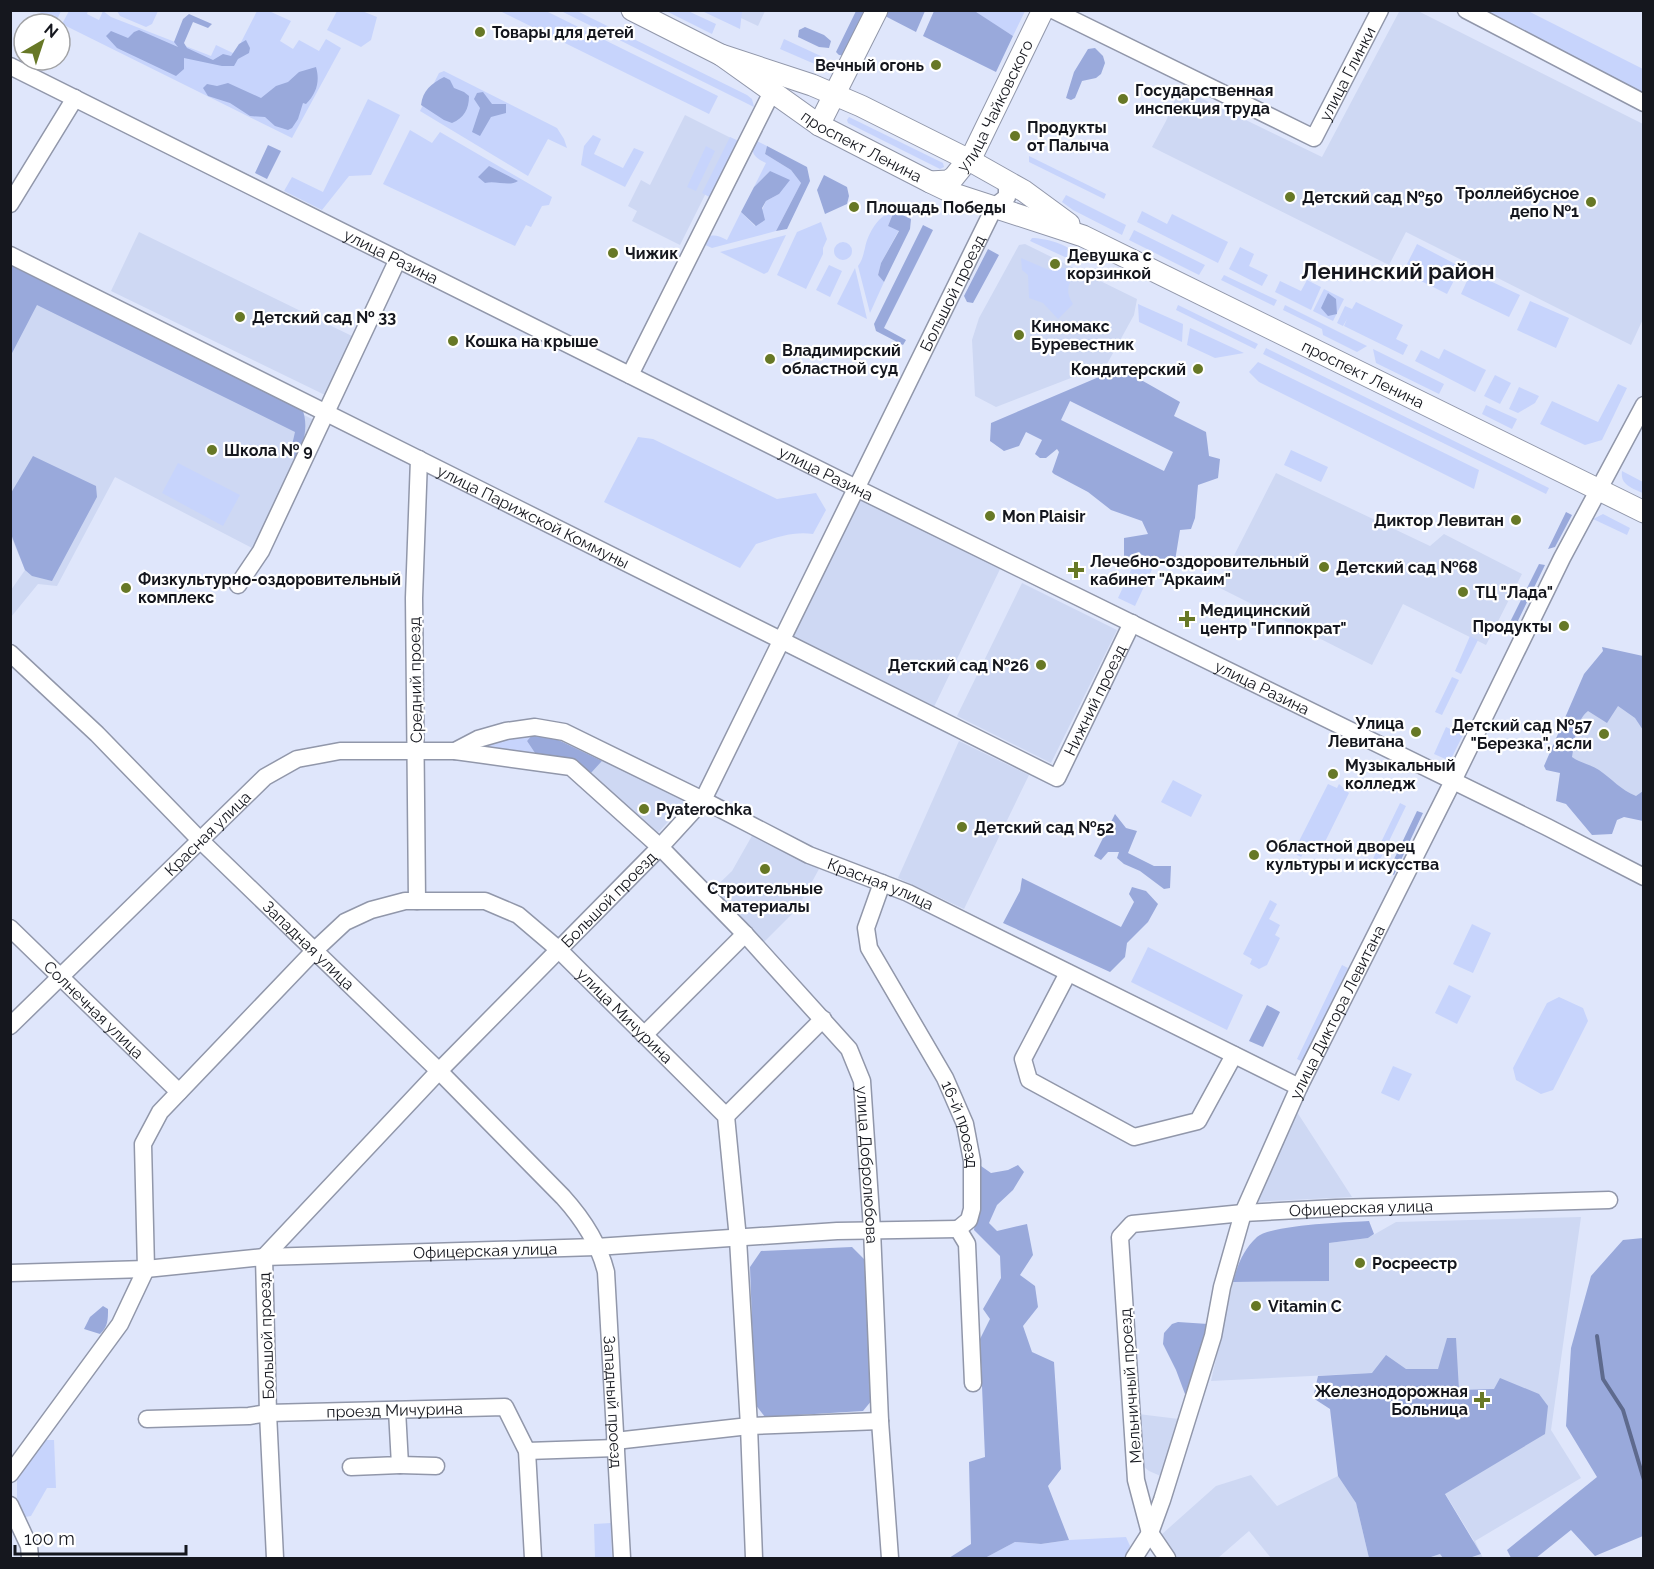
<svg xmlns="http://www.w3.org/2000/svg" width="1654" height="1569" font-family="Raleway,sans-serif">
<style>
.built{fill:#ced8f3}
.green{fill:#c7d4fc}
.forest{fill:#99a9db;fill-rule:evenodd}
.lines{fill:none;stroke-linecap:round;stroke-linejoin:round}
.stream{stroke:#5e6a8d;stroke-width:4}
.minor-casing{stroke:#9197aa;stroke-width:19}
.major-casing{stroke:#9197aa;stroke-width:23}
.minor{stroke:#fff;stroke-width:16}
.major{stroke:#fff;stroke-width:21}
.poi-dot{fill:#677826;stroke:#fff;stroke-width:2}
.labels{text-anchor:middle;stroke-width:4.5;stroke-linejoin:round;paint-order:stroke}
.poi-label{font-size:16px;font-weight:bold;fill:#15171e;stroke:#fff;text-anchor:start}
.street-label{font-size:16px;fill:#15171e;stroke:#fff}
.district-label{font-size:22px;font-weight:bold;fill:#15171e;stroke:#fff}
</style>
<rect width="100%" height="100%" fill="#dfe6fb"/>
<path class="built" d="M1400,10L1418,11L1643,124V319L1631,345L1406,232L1389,265L1152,147L1166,121L1180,88L1322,157Z
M726,11H765L758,26Z
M685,115L733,139L680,245L632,221L637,211L628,206L641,180L650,185Z
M139,232L354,337L325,395L111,291Z
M1025,244L1137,299L1134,315L1107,364L996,407L975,396L972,340L979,318L1019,245Z
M11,268L314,420L254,549L115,477L57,586L38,584L11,617V590L25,570L10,534Z
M1276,473L1430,546L1444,534L1522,574L1486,645L1403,604L1372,665L1218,587Z
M860,498L1001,567L933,709L791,640Z
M1022,583L1117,630L1051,763L957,716Z
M1604,653L1643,672V807L1551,763Z
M959,741L1029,775L964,909L898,878Z
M607,756L689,799L654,837L587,777Z
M753,834L819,869L797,909L752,954L700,902L732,871Z
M1295,1109L1352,1197L1252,1202Z
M1581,1217L1551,1430L1581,1478L1475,1541L1483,1558H1428L1474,1541L1372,1373L1211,1381L1233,1282L1329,1281V1243L1368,1238L1396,1222Z
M1138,1414L1179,1419L1163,1477L1149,1471L1138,1462Z
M1251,1475L1277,1506L1338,1476L1356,1503L1369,1558H1271L1249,1531L1218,1558H1175L1161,1535L1216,1486Z"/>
<path class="green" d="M735,10L742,12L740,29L702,11Z
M41,11V10L61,11L55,24H35Z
M69,11H88L87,14L99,20L103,11L111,17L211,56L216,45L235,54L257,11H269L291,21L280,41L293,49L299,40L319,51L326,39L341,48L292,138L62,24Z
M117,11H158L152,24L146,27L120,16Z
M337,11H362L377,17L371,40L361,47L327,30Z
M500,11H546L718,96L709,114Z
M561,11H577L747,95L752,99L754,107Z
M666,11H688L716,24L712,34Z
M973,11H1025L1013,36Z
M1474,11H1528L1643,69V94Z
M784,39L825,58L817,65L780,49Z
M444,71L557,128L564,139L567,148L548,139L528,176L420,111L439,73Z
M368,99L400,115L371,175L349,176L322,210L284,191L292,177L323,192Z
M849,117L943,163L944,167L940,169L848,123L847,120Z
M410,130L432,143L440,132L552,197L549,205L542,206L531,227L526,225L515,246L383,184Z
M593,135L601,139L594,154L623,168L634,148L644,152L625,187L581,165L584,146Z
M730,137L741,142L713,199L702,193Z
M755,140L767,146L765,154L791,170L801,183L776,231L712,248L703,244C708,232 717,235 727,240L741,212L755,226L766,201L779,194L770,171L754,187L766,163C755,158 749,153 755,140Z
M706,146L715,151L696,191L687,187Z
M1029,156L1106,194L1104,199L1029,162Z
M1066,195L1126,225L1122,235L1073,210L1062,202Z
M894,211L888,226L899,230L881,263L878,275L884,282L870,313L858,266C863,259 863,255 865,248C868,233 879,214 894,211Z
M1142,211L1167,224L1172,214L1228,242L1218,263L1137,222Z
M821,222L827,239L823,248V254L806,289L777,275L797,232Z
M1134,230L1205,265L1199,275L1129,240Z
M786,235L768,272L764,274L720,252Z
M1032,238C1047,238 1080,247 1080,264L1030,241Z
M834 251a9 9 0 1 1 18 0a9 9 0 1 1-18 0Z
M1417,244L1461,267L1447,294L1403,272Z
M1240,247L1254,254L1249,266L1268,275L1262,286L1229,269Z
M1021,258L1049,270L1064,268L1074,274C1068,286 1065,291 1073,304L1058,319L1043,303L1029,298L1028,275L1022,270Z
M829,265L842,271L830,297L816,290Z
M855,268L867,319L837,304Z
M1471,272L1520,295L1509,317L1461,294Z
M1224,275L1277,300L1274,306L1221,280Z
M1307,280L1321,287L1311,310L1275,292L1280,281L1301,291Z
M1324,289L1344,299L1333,321L1313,311Z
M1530,301L1569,318L1556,348L1517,330Z
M1356,302L1403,325L1396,339L1408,345L1403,355L1344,326L1347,319L1343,326L1337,323L1345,306L1352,309Z
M1138,304L1183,324L1182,342L1139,322Z
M1178,305L1258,344L1255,349L1176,310Z
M1285,305L1367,346L1357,352L1323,335L1322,329L1283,310Z
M1190,328L1244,353L1215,358L1187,345Z
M1266,348L1549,488L1546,494L1263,354Z
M1373,349L1444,384L1439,394L1376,363Z
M1444,349L1486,370L1475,392L1415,361L1421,350L1439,359Z
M1258,362L1479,470L1474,489L1259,382L1249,372Z
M1495,375L1511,383L1500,404L1484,396Z
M1618,384L1627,388L1602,440L1585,445L1540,424L1552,401L1598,422Z
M1519,387L1539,396L1535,403L1518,413L1509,409Z
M1486,405L1517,419L1512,429L1482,414Z
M638,437L653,439L777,499L816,493L826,510L813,534C793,531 775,538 756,544L740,568L604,502Z
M1291,450L1328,467L1321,482L1284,465Z
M178,463L240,495L223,526L162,493Z
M1622,471L1643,482V493C1632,488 1620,485 1622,471Z
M1603,514L1630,528L1627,535L1593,519Z
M1138,555L1155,563L1135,606L1118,598Z
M1470,636L1478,640L1461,674L1455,671Z
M1452,677L1459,680L1442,715L1435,712Z
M1446,727L1463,735L1450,761L1434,754Z
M533,734L527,741L535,753L489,750L487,746L488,741Z
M1173,780L1202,795L1191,817L1161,802Z
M1328,784L1337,788L1339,784L1349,793L1322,848L1314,844L1312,849L1304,852L1301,857L1293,853Z
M1400,803L1406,806L1376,868L1370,865Z
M1270,900L1277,904L1269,919L1280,925L1275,935L1280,938L1267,965L1259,969L1250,964L1252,959L1243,954Z
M1472,924L1491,933L1473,973L1453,964Z
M1148,947L1243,995L1227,1030L1131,982Z
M1342,965L1348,968L1303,1062L1297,1059Z
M1449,985L1471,996L1457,1024L1435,1013Z
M1559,997L1583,1008L1588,1021L1553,1090L1541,1094L1516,1080L1513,1068L1547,1003Z
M1393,1066L1412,1074L1399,1101L1381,1093Z
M45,1440H54L56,1488H47L31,1516L25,1517L17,1498V1480Z
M611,1523L612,1558H595L594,1524Z
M1126,1537L1130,1546L1126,1558H985L1015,1542L1041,1544L1069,1540Z"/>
<path class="forest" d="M973,10L1013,36L996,72L923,36L934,11Z
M856,11H870L847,56L839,55L836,52Z
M887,11H925L916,32L885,16Z
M189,14L212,24L208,28L193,22L184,43L187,48L213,60L223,54L231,56L239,44L246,40L250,48L249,53L238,59L234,66H222L184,58V69L176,76L117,48L106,36L111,31L128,38L134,32L139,30L178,47L174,42L183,19Z
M805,27L824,35L831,41L829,48L819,47L798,37L799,30Z
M1095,48L1103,56L1105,63L1101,74L1096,78L1082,81L1075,98L1071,100L1066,98L1074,72L1088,49Z
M316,67C320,81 317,93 306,104L303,103L298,119L292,128L288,130L275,126L265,117L250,116L230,103L208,96L203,88L207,84L217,86L228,83L261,98L276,86L288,82L299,72Z
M444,77L450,80L454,88L464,92L469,96C469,109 464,118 452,123L444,120L421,105C423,90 431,84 444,77Z
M483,92L492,104H506V113L491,117L480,136L472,132L480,108L474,99L477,93Z
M268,145L281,151L267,179L255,173Z
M767,146L807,167L810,181L787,229L776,231L801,183L791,170L765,154Z
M489,166L518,181C509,187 496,180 485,183L478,177Z
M770,171L790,180L779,194L766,201L762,208L765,220L756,226L741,212L754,187Z
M824,175L847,187L849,196L847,204L825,214L817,190Z
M894,211L911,219L910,229L884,282L878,275L881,263L899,231L888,226Z
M923,225L933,230L884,328L906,340L903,345L876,331L874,324Z
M988,249L999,255L973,303L967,302L964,296Z
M11,263L302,408C309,426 304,443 296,460L290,454L295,432L37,305L11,355Z
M1328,293L1336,299L1337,314L1328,316L1321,308Z
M1120,368L1180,402L1174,416L1206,432L1209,456L1220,459L1218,478L1198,485L1195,518L1191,529L1180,530L1174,567L1140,554L1133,566L1124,563V538L1148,534L1142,521L1111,510L1088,492L1054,474L1052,472L1059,452L1057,449L1046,458H1040L1035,454L1042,440L1026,432L1019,446L1004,451L990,441L991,423ZM1070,401L1173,452L1164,471L1061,420Z
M33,456L96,486L97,497L52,581L32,576L25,570L11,534V493Z
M1566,512L1572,515L1555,547L1548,549Z
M1539,564L1545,565L1512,633L1505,632Z
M1602,647L1643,656V730L1635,718L1618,706L1607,723L1588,711C1575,721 1575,742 1572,757C1580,763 1590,764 1599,770C1612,779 1621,790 1636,796L1643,791V821L1624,817L1617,820L1612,834L1592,835L1566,804L1556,801L1560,773L1546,770L1544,766L1584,674L1603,651Z
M533,734H546L602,761L591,773L569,759L535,753L527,741Z
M1417,811L1423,813L1394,875L1388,872Z
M1115,814L1126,828L1137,831L1128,853L1154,866H1171L1170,888L1164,889L1140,871L1124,864L1117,858L1119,852H1108L1101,860L1094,856Z
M1022,878L1121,927L1134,902L1129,894L1132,887L1146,891L1158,904L1148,922L1127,943L1125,957L1110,972L1003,923L1020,891Z
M1267,1005L1280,1012L1263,1047L1249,1041Z
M1018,1165L1024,1172L1013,1190L997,1205L989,1223L997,1231L1027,1224L1033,1255L1020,1275L1035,1286L1038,1307L1023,1326L1032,1352L1054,1362L1061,1469L1048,1486L1069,1540L1041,1544L1015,1542L985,1558H949L971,1544L969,1462L985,1457L980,1339L990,1319L983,1309L1001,1278L1000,1256L974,1230L978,1196L977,1171L981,1166L991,1173L1008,1170Z
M1369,1221L1374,1234L1368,1238L1329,1243V1281L1233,1282C1238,1264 1243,1250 1257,1237C1271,1225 1347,1222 1369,1221Z
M1643,1238V1536L1595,1556L1571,1530L1536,1558H1511L1507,1550L1597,1477L1566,1426L1571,1348L1591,1276L1623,1240Z
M852,1247L866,1261L872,1400L863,1411L765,1417L755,1404L750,1267L761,1251Z
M103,1306L108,1309C108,1319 108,1327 100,1334L84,1329L90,1317Z
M1178,1322L1208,1324L1188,1402L1176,1370L1163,1344L1164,1333L1172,1324Z
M1447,1338H1456L1459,1390L1494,1389L1500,1378L1539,1394L1548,1406L1545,1434L1445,1494L1481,1554L1469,1558H1443L1440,1554L1428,1558H1369L1356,1503L1338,1476L1330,1409L1313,1398L1318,1376L1372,1373L1386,1355L1406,1369H1438Z"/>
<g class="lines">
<path class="stream" d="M1597,1336L1603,1379L1623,1410L1644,1480"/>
<g class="minor-casing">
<g id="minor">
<path id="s1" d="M1053,10L1314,138L1380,10"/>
<path d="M1466,10L1644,103"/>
<path id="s2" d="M10,66L856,488L1547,827L1644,877"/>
<path d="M10,204L75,98"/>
<path id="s3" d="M10,255L1057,778L1132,623"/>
<path d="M630,375L772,92"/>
<path d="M238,585L261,551L398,259"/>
<path id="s4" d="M10,653L97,734L201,841L439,1071L563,1197C582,1218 599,1244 606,1272L622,1558"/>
<path id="s5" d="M455,751L571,767L660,847L745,934L849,1049L862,1081L872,1230L880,1421L890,1558"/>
<path id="s6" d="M882,883L866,928L869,948L945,1078L965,1124L972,1161V1209L969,1220L958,1229"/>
<path d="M417,901L414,598L419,459"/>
<path id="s7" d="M10,928L179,1092"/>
<path d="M1068,973L1023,1059L1029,1080L1134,1137L1198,1121L1234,1055"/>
<path id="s8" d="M10,1026L265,777L297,759L340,751H455L478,739L506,731L535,727L564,732L703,800L809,855L908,893L1299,1087"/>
<path d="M644,1035L745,934"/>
<path d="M726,1116L823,1019"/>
<path d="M958,1229L967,1244L973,1383"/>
<path id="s9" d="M10,1273L146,1269L264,1257L596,1247L837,1231L958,1229"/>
<path id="s10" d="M147,1419L249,1416L268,1413L505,1407L527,1451L533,1558"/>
<path d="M615,1441L749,1426L880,1421"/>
<path d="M527,1451L616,1448"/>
<path d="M400,1465L436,1466"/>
<path d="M351,1467L400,1465L397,1410"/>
<path id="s11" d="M10,1474L120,1324L146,1269L143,1144L160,1112L315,950L345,922L371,910L405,901H485L518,915L558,949L726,1116L738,1239L749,1426L754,1558"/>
<path d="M10,1505L29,1546L30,1558"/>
<path id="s12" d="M275,1558L268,1413L264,1257L439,1071L660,847L703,800L995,206L1007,197V182"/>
<path id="s13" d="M1134,1558L1150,1533L1162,1500L1213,1336L1222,1287L1243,1213L1299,1087L1453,781L1562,558L1644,405"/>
<path id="s14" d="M1167,1558L1150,1533L1136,1480L1120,1237L1132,1224L1243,1213L1336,1208L1609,1200"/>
</g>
</g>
<g class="major-casing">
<g id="major">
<path d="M632,10L721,55L812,85L861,106L969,160L1024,191L1069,224"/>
<path id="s15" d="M721,55L819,125L930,182L957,195L1083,236L1644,512"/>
<path d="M819,125L877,10"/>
<path id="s16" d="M930,182L948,181L954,177L974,152L1043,10"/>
</g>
</g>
<use href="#minor" class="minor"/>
<use href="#major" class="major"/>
</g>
<g class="poi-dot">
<circle cx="480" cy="32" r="6"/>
<circle cx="936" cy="65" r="6"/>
<circle cx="1123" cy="99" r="6"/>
<circle cx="1015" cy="136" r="6"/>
<circle cx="1290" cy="197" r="6"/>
<circle cx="1591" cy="202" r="6"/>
<circle cx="854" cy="207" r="6"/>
<circle cx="613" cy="253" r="6"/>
<circle cx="1055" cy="264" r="6"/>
<circle cx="240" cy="317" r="6"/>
<circle cx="1019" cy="335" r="6"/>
<circle cx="453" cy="341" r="6"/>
<circle cx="770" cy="359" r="6"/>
<circle cx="1198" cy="369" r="6"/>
<circle cx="212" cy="450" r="6"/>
<circle cx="990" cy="516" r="6"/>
<circle cx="1516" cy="520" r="6"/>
<circle cx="1324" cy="567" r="6"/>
<path d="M1073 561h6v6h6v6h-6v6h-6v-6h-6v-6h6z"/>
<circle cx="126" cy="588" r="6"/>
<circle cx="1463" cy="592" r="6"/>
<path d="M1184 610h6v6h6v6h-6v6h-6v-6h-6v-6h6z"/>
<circle cx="1564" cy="626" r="6"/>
<circle cx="1041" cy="665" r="6"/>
<circle cx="1416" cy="732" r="6"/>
<circle cx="1604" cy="734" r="6"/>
<circle cx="1333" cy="774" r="6"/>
<circle cx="644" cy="809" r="6"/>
<circle cx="962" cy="827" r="6"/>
<circle cx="1254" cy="855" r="6"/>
<circle cx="765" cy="869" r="6"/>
<circle cx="1360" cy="1263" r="6"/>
<circle cx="1256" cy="1306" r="6"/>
<path d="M1479 1391h6v6h6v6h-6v6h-6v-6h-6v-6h6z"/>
</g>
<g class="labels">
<g class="poi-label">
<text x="492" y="38">Товары для детей</text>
<text x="924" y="71" text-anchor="end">Вечный огонь</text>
<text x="1135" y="96">Государственная<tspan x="1135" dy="18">инспекция труда</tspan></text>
<text x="1027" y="133">Продукты<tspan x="1027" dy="18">от Палыча</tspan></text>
<text x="1579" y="199" text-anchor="end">Троллейбусное<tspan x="1579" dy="18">депо №1</tspan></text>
<text x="1302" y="203">Детский сад №50</text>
<text x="866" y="213">Площадь Победы</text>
<text x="625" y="259">Чижик</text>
<text x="1067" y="261">Девушка с<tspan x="1067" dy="18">корзинкой</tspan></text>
<text x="252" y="323">Детский сад № 33</text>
<text x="1031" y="332">Киномакс<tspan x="1031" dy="18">Буревестник</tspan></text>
<text x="465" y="347">Кошка на крыше</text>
<text x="782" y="356">Владимирский<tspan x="782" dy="18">областной суд</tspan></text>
<text x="1186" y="375" text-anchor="end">Кондитерский</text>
<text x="224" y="456">Школа № 9</text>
<text x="1002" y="522">Mon Plaisir</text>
<text x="1504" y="526" text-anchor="end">Диктор Левитан</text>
<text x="1090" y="567">Лечебно-оздоровительный<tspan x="1090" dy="18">кабинет "Аркаим"</tspan></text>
<text x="1336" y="573">Детский сад №68</text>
<text x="138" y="585">Физкультурно-оздоровительный<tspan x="138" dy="18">комплекс</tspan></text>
<text x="1475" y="598">ТЦ "Лада"</text>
<text x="1200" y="616">Медицинский<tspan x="1200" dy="18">центр "Гиппократ"</tspan></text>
<text x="1552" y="632" text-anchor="end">Продукты</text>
<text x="1029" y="671" text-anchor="end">Детский сад №26</text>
<text x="1404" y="729" text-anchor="end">Улица<tspan x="1404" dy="18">Левитана</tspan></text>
<text x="1592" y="731" text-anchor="end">Детский сад №57<tspan x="1592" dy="18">"Березка", ясли</tspan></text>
<text x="1345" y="771">Музыкальный<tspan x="1345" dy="18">колледж</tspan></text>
<text x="656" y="815">Pyaterochka</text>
<text x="974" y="833">Детский сад №52</text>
<text x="1266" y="852">Областной дворец<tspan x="1266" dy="18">культуры и искусства</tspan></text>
<text x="765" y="894" text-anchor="middle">Строительные<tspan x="765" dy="18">материалы</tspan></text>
<text x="1372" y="1269">Росреестр</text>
<text x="1268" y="1312">Vitamin C</text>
<text x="1468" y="1397" text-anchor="end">Железнодорожная<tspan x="1468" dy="18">Больница</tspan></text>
</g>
<g class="street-label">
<text dy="6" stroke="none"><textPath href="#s1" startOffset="363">улица Глинки</textPath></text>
<text dy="6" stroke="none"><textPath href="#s16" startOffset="108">улица Чайковского</textPath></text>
<text dy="6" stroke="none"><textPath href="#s15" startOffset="168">проспект Ленина</textPath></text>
<text dy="6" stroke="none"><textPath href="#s2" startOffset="426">улица Разина</textPath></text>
<text dy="6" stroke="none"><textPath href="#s12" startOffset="1500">Большой проезд</textPath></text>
<text dy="6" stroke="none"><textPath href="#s15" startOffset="720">проспект Ленина</textPath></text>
<text dy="6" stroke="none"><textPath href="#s2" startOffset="912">улица Разина</textPath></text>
<text dy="6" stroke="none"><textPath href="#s3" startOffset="585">улица Парижской Коммуны</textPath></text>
<text transform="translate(415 680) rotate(-91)" y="6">Средний проезд</text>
<text dy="6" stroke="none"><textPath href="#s2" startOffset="1398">улица Разина</textPath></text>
<text dy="6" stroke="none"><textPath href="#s3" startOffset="1257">Нижний проезд</textPath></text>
<text dy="6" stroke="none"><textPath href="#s8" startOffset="276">Красная улица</textPath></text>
<text dy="6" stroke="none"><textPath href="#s8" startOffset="1017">Красная улица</textPath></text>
<text dy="6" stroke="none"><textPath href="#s12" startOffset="798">Большой проезд</textPath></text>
<text dy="6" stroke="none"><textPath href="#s4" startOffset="418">Западная улица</textPath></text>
<text dy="6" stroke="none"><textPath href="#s7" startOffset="117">Солнечная улица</textPath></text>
<text dy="6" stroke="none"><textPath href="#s13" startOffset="585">улица Диктора Левитана</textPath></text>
<text dy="6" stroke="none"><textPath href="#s11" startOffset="1000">улица Мичурина</textPath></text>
<text dy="6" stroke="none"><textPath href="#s6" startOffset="268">16-й проезд</textPath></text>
<text dy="6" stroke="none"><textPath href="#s5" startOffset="632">улица Добролюбова</textPath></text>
<text dy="6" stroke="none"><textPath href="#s14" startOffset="576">Офицерская улица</textPath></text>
<text dy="6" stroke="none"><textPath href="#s9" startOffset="476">Офицерская улица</textPath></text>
<text transform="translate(266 1336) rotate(-92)" y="6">Большой проезд</text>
<text transform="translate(1130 1386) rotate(-94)" y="6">Мельничный проезд</text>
<text dy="6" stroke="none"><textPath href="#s4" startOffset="993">Западный проезд</textPath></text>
<text dy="6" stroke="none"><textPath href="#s10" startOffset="248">проезд Мичурина</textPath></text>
</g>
<g class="district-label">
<text x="1398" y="279">Ленинский район</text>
</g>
</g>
<rect width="1654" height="1569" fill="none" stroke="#15171e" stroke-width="24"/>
<g transform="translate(42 42) rotate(39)"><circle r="28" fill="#ffffff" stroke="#a1a2a5" stroke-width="1.5"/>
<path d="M0-4.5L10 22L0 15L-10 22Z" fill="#677826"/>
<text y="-9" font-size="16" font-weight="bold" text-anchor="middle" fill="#15171e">N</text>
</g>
<path d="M15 1545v9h171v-9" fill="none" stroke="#15171e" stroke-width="3"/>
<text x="24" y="1545" font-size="18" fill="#15171e" stroke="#ffffff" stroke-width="4.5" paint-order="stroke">100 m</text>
</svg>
